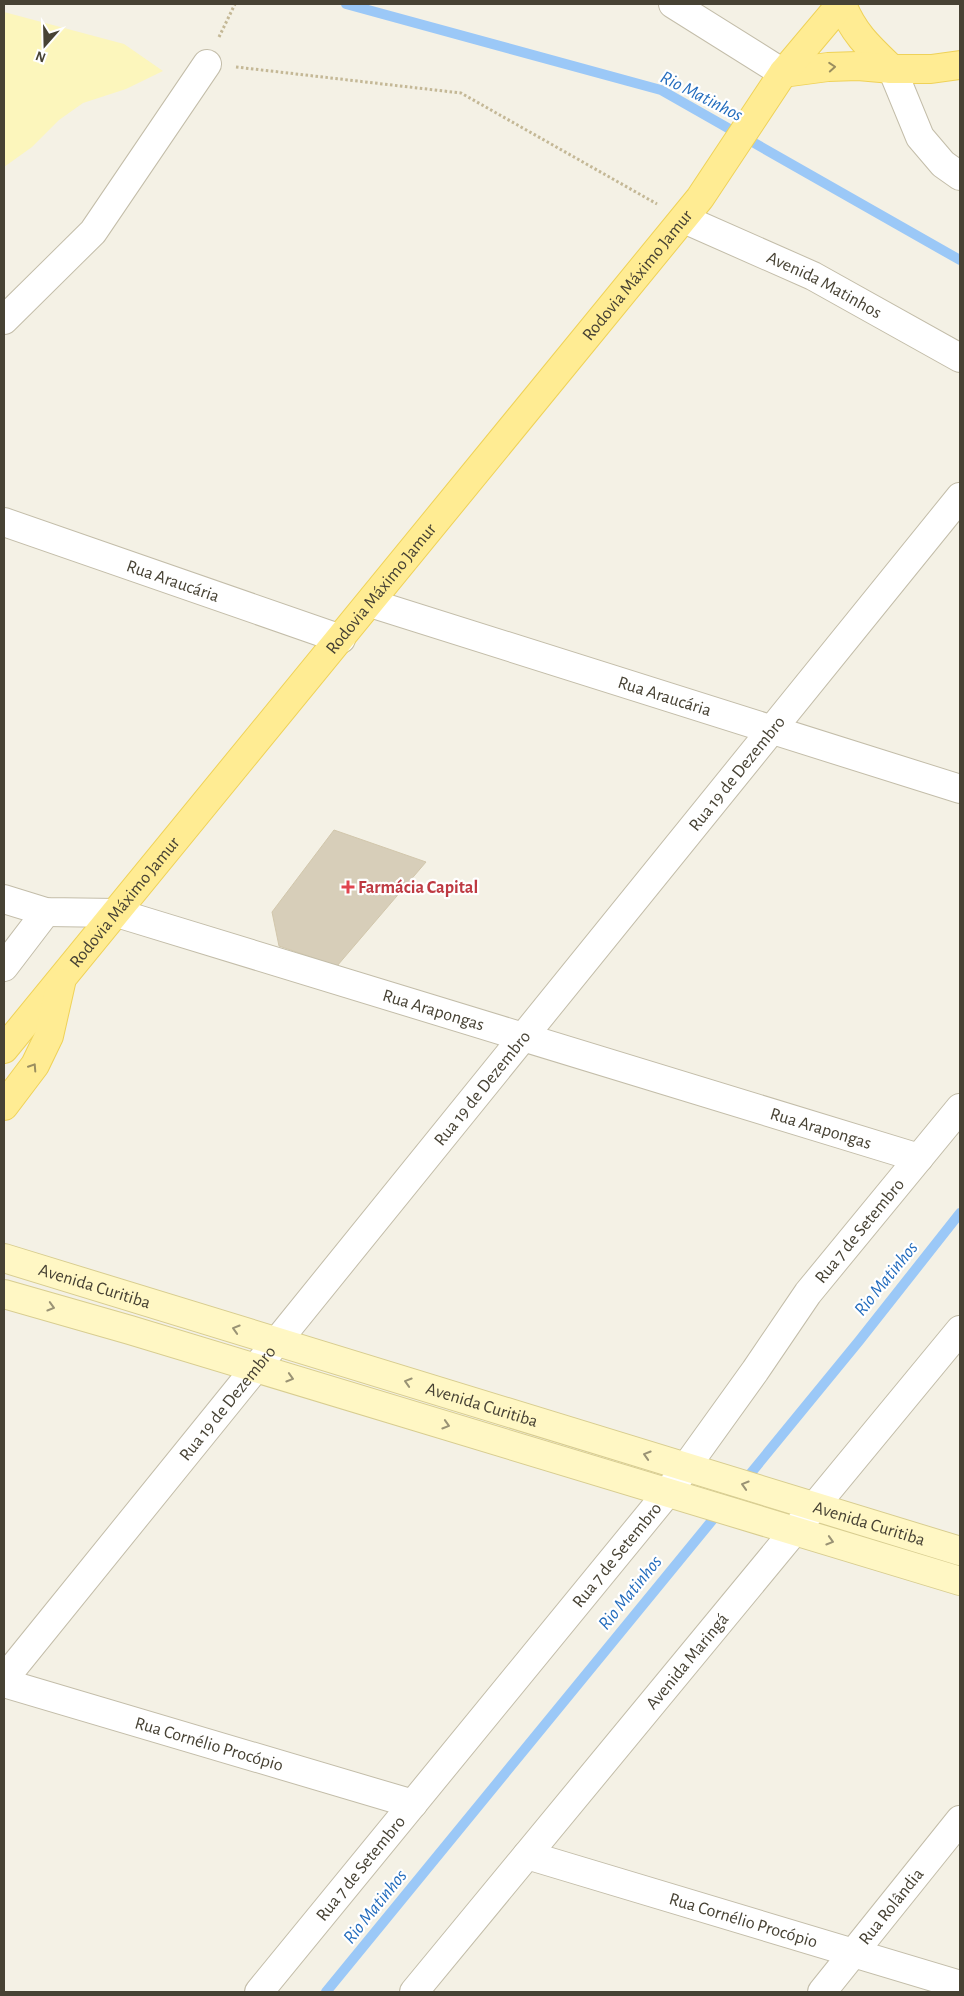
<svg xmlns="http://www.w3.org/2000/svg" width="964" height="1996" font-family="'Alegreya Sans',sans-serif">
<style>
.sand{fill:#fcf6bc}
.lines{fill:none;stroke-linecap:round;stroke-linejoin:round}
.stream{stroke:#9bc8f7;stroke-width:10}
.building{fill:#d7ceb9;stroke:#d2c7ac}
.street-casing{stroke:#c3bda9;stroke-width:30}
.secondary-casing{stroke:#d8cd90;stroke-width:30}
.primary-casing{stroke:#efd258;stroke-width:30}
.path{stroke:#c4b896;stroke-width:3;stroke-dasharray:2.5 2.5;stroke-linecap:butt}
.street{stroke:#fff;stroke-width:28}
.secondary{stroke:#fff7c4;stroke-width:28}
.primary{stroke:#ffec93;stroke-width:28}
.oneway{stroke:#9a8e5f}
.oneway2{stroke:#9a9375}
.health-dot{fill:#e0444e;stroke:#fff;stroke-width:2}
.labels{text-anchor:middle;stroke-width:4.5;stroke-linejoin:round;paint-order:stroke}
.street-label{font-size:18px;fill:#474234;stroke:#fff}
.health-label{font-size:18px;font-weight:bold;fill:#be3a42;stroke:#fff;text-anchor:start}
.water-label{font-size:19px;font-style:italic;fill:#236cbd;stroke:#fff}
</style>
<rect width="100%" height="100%" fill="#f4f1e5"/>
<path class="sand" d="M4,12L124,44L163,71L126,89L83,103L59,120L32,147L4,167Z"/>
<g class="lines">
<path class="stream" d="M346,4L661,90L960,260
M326,1992L859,1341L960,1213"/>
</g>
<path class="building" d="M334,830L426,862L337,966L279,946L272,912Z"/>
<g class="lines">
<g class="street-casing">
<g id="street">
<path d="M673,4L783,73"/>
<path d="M892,69L920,137L943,164L960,176"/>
<path id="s1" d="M684,219L813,276L960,358"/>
<path d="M4,320L93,232L207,64"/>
<path id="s2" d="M4,522L341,639"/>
<path id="s3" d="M370,603L960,789"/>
<path id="s4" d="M4,899L46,912L117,913L919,1158"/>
<path d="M4,967L46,912"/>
<path id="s5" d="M4,1679L960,497"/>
<path id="s6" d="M4,1683L413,1804"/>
<path id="s7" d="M527,1855L960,1985"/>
<path id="s8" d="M259,1992L668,1492L755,1371L808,1293L960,1108"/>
<path id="s9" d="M414,1992L960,1330"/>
<path id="s10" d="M822,1992L960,1820"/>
</g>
</g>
<g class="secondary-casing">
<g id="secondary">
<path id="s11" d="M4,1258L960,1551"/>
<path d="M4,1294L130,1330L960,1581"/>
</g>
</g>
<g class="primary-casing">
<g id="primary">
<path d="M842,4C853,33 870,48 892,69"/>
<path d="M783,73L828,67L858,66L892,69H931L960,65"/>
<path id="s12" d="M4,1049L700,198L783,73L841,4"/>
<path d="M4,1106L35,1065L49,1036L61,983"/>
</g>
</g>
<path class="path" d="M219,37L235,4
M236,67L461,93L657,204"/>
<use href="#street" class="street"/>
<use href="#secondary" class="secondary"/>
<use href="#primary" class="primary"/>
</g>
<defs><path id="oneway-chevron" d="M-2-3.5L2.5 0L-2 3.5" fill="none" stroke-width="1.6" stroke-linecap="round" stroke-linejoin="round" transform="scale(1.25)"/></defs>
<g class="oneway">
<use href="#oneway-chevron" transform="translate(832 67) rotate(-4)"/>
<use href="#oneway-chevron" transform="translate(33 1067) rotate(-57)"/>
</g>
<g class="oneway2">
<use href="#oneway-chevron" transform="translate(51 1307) rotate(16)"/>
<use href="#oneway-chevron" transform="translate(236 1329) rotate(-163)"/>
<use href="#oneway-chevron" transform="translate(290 1378) rotate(17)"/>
<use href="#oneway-chevron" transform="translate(408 1382) rotate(-163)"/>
<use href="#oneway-chevron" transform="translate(446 1425) rotate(17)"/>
<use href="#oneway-chevron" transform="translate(647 1455) rotate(-163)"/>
<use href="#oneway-chevron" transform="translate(745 1485) rotate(-163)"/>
<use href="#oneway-chevron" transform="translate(830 1541) rotate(17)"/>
</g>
<path class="health-dot" d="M345.5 879.5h5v5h5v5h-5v5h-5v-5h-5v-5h5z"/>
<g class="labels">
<g class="street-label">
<text dy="6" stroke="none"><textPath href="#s12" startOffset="1000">Rodovia Máximo Jamur</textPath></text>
<text dy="6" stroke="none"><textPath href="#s1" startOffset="155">Avenida Matinhos</textPath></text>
<text dy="6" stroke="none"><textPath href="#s2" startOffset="179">Rua Araucária</textPath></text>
<text dy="6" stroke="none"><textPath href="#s12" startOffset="595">Rodovia Máximo Jamur</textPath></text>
<text dy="6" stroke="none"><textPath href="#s3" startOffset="309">Rua Araucária</textPath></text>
<text dy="6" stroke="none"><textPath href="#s5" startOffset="1165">Rua 19 de Dezembro</textPath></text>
<text dy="6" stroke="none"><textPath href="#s12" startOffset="190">Rodovia Máximo Jamur</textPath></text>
<text dy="6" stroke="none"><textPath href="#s4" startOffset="446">Rua Arapongas</textPath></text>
<text dy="6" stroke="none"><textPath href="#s5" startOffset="760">Rua 19 de Dezembro</textPath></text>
<text dy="6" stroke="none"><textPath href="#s4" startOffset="851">Rua Arapongas</textPath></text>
<text dy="6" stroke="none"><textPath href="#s8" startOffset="970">Rua 7 de Setembro</textPath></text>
<text dy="6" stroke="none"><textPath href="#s11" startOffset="95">Avenida Curitiba</textPath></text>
<text dy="6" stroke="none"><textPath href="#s5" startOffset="355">Rua 19 de Dezembro</textPath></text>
<text dy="6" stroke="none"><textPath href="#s11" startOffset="500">Avenida Curitiba</textPath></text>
<text dy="6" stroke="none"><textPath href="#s11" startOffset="905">Avenida Curitiba</textPath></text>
<text dy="6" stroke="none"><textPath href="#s8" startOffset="565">Rua 7 de Setembro</textPath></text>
<text dy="6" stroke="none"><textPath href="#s9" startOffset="429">Avenida Maringá</textPath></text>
<text dy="6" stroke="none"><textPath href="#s6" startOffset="214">Rua Cornélio Procópio</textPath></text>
<text dy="6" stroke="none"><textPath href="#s8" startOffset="160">Rua 7 de Setembro</textPath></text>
<text dy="6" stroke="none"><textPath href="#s10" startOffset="110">Rua Rolândia</textPath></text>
<text dy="6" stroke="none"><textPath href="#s7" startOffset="226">Rua Cornélio Procópio</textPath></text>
</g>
<g class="health-label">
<text x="358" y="893">Farmácia Capital</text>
</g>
<g class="water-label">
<text transform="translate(702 95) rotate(27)" y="7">Rio Matinhos</text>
<text transform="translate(885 1278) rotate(-51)" y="7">Rio Matinhos</text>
<text transform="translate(629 1592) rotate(-51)" y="7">Rio Matinhos</text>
<text transform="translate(374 1906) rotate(-51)" y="7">Rio Matinhos</text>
</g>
</g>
<rect width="964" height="1996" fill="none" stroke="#474234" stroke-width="10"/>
<g transform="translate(45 45) rotate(200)" stroke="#ffffff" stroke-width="4" paint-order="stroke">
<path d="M0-4L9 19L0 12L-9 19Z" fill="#474234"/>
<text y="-8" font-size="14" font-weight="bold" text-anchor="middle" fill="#474234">N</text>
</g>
</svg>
